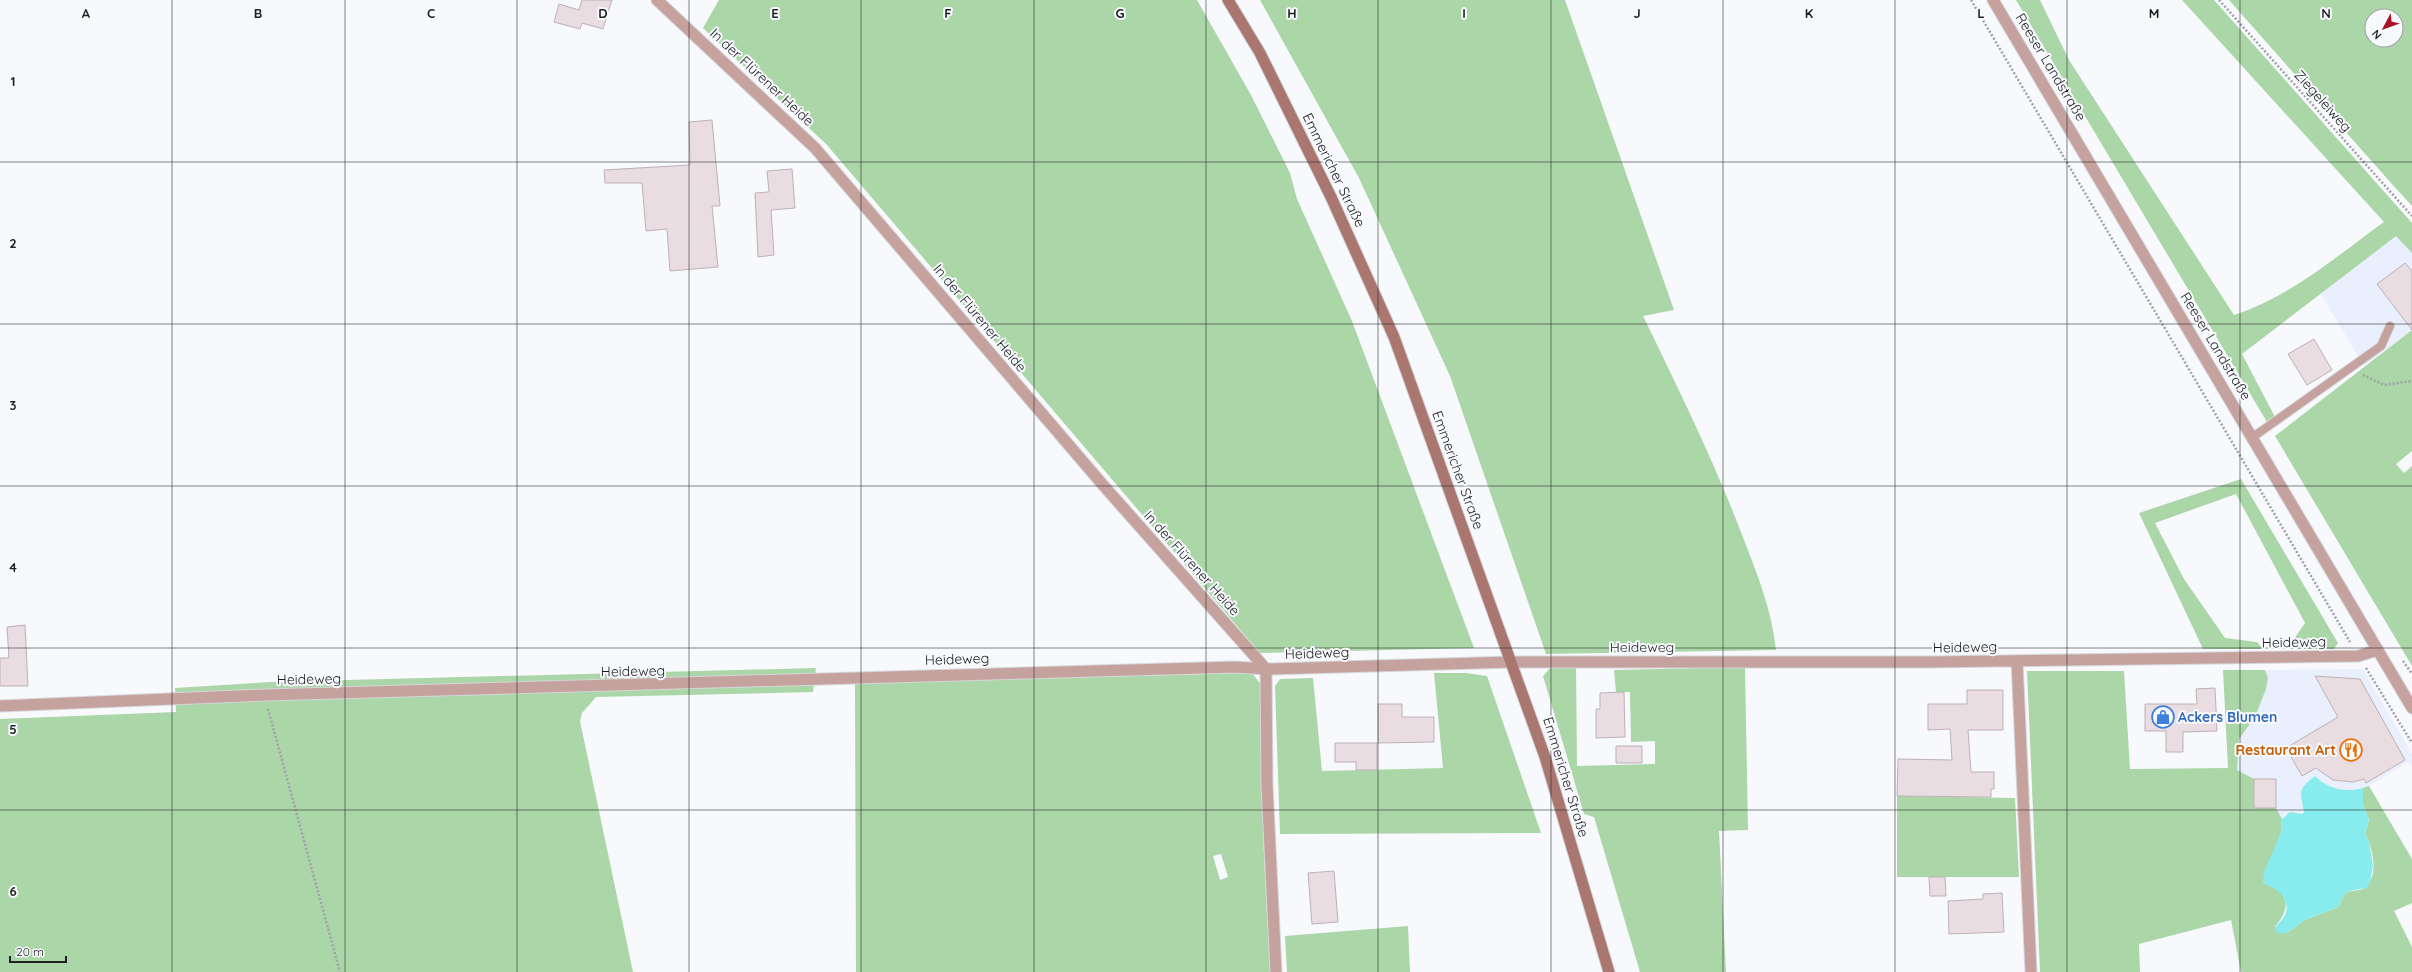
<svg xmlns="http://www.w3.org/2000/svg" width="2412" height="972" font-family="Quicksand,sans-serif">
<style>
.built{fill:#e9effc}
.green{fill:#abd6a7;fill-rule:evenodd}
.water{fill:#88ebee}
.building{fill:#e9dde1;stroke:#bcb1b5}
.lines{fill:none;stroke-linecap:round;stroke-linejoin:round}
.service-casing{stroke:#d5d6da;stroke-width:10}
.minor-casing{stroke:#d5d6da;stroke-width:13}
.tertiary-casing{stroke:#d5d6da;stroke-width:13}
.secondary-casing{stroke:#d5d6da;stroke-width:13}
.path{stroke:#a0a2a5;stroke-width:2.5;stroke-dasharray:2 2;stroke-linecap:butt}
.service{stroke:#c5a29d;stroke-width:8}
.minor{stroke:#c5a29d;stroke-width:11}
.tertiary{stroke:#c5a29d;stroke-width:11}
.secondary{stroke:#a97770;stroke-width:11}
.grid{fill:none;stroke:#1e2023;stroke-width:1;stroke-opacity:0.55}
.labels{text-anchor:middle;stroke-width:4;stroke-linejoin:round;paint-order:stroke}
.street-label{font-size:14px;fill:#1e2023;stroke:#f8f9fd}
.shop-label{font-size:14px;font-weight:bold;fill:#366cbe;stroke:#f8f9fd;text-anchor:start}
.food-label{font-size:14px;font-weight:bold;fill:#c56008;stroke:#f8f9fd;text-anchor:end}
.grid-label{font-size:13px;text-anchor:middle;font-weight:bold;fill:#1e2023;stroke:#f8f9fd;stroke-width:4;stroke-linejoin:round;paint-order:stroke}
</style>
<rect width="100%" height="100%" fill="#f8f9fd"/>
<path class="built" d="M2396,235L2412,253V330L2364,366L2320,293Z
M2363,669L2412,754V767L2408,762L2369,786L2355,790L2342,791L2330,787L2315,776L2303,805L2304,813L2303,814H2286L2282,819L2276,808H2254L2237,771L2239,739L2255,717L2268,678L2265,670Z"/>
<path class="green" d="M719,0H1197L1251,95L1290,173L1297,199L1352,321L1474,648L1260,653L827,145L703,28Z
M1260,0H1565L1674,310L1643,316C1679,390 1715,463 1744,540C1758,576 1772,611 1776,650L1546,654L1450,376L1359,178Z
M2016,0H2040L2069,60L2234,315C2290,297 2337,256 2384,222L2182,0H2214L2412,223V253L2396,236L2242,354L2276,419L2267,422Z
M2229,0H2412V206L2391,183ZM2372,16H2396V40H2372Z
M2412,330V451L2396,464L2404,473L2412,466V666L2275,436Z
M2241,479L2338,643L2334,649H2287L2305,623L2236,494L2155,523L2184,579L2225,638L2257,642L2263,649H2203L2139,513Z
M1576,666L1577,766L1655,764V741L1631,742L1630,692H1616L1614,670L1745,667L1748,830L1719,831L1726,972H1640L1594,817L1584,814L1543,676L1551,667Z
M816,668L813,692L596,697L582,713L580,721L633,972H0V719L176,712L175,688L270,682Z
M2223,670H2265L2268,678L2266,689L2255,717L2239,739L2237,770L2254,779V808H2276L2282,819L2281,832L2263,883C2289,892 2292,906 2275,927L2287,933L2305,920L2338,907C2341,903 2342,897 2345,894C2350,889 2357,892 2363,889C2380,878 2373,848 2365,834L2369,820L2363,805V788L2369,786L2412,859V903L2394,911L2412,947V972H2241L2231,920L2139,944L2140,972H2040L2027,671H2124L2130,769L2228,768Z
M1252,673L1262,686L1263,835L1270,972H856L855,683ZM1221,854L1228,877L1220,880L1213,856Z
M1434,673H1466L1487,676L1541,833L1280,834L1275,686L1280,679L1313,678L1322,771L1443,768Z
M1897,796L2015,798L2019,877H1897Z
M1408,926L1410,972H1287L1285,936Z"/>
<path class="water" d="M2315,776C2328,789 2345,793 2363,788V805L2369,820L2365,834L2369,842L2373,865L2370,883L2366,888L2349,891L2344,895L2338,907L2305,920L2287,933H2278L2275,930C2276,924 2282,921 2285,915C2292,899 2275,887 2263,883L2264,872L2281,832L2282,819L2290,812L2302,814L2304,813C2301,791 2296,791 2315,776Z"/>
<path class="building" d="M582,0H612L603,29L582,23L580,29L554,22L559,4L579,10Z
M712,120L720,206H712L718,267L670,271L667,229L646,231L642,183H605L604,170L690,165L689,122Z
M792,169L795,208L771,210L774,255L758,257L755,193L769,192L767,171Z
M2405,263L2412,271V330L2377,284Z
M2314,339L2332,370L2307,385L2288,354Z
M25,625L28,686H0V658H9L7,627Z
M2315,676L2360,679L2405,760L2366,783L2364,779L2353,782L2333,780L2316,768L2302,776L2286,748L2338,717Z
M2215,688L2217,731L2183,732V752H2166V731H2145V704H2197L2196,689Z
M1967,690H2003V730H1968L1971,772H1994V789H1991V797L1897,796L1898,759L1952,760L1950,729L1928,730V704H1967Z
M1624,692L1625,737L1596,738V709H1600V693Z
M1378,704H1402V717H1434V742L1378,743Z
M1335,743H1377V770H1356V762H1335Z
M1616,746H1642V763H1616Z
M2254,779H2276V808H2254Z
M1334,871L1338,922L1312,924L1308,873Z
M1929,877H1945L1946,896H1930Z
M2002,893L2004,932L1949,934L1948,901L1983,899V894Z"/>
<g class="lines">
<g class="service-casing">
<path id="service" d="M2253,437L2381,346L2390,326"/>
</g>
<g class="minor-casing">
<path id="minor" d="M657,0L815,148L1103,485L1266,669L1267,785L1276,972
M2017,661L2031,972
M0,706L265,695L1235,667L1266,669L1512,662H1930L2358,656L2378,650"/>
</g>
<g class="tertiary-casing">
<path id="tertiary" d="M1993,0L2412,708"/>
</g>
<g class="secondary-casing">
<path id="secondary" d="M1228,0L1260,53L1331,197L1394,337L1545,757L1609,972"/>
</g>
<path class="path" d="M1971,0L2350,642
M2219,0L2412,216
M2363,375L2384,385L2412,381
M2403,661L2412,674
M2366,668L2412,743
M268,709L340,972"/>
<use href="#service" class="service"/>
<use href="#minor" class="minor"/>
<use href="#tertiary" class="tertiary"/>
<use href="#secondary" class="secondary"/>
</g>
<path class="grid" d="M172,0V972M345,0V972M517,0V972M689,0V972M861,0V972M1034,0V972M1206,0V972M1378,0V972M1551,0V972M1723,0V972M1895,0V972M2067,0V972M2240,0V972M0,162H2412M0,324H2412M0,486H2412M0,648H2412M0,810H2412"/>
<defs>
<g id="shop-ring" transform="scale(1.15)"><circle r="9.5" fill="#f8f9fd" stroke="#3f7fe0" stroke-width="1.5"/><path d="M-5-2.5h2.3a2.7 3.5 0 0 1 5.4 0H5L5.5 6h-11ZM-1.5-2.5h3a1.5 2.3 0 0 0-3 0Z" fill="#3f7fe0"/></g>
<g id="restaurant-ring" transform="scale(1.15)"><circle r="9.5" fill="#f8f9fd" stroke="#e8710a" stroke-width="1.5"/><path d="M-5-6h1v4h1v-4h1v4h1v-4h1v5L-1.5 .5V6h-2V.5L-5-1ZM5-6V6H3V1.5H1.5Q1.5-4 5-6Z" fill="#e8710a"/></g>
</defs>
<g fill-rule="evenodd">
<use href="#shop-ring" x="2163" y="717"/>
<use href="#restaurant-ring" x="2351" y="750"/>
</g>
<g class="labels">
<g class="street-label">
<text transform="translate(2051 67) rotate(59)" y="5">Reeser Landstraße</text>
<text transform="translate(762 77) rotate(43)" y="5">In der Flürener Heide</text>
<text transform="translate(2323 101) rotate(48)" y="5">Ziegeleiweg</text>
<text transform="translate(1334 170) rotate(64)" y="5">Emmericher Straße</text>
<text transform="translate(980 318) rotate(50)" y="5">In der Flürener Heide</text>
<text transform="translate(2216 346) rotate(59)" y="5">Reeser Landstraße</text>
<text transform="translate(1458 470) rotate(70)" y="5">Emmericher Straße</text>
<text transform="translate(1192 563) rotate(48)" y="5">In der Flürener Heide</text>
<text transform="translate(2294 642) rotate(-1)" y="5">Heideweg</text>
<text x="1642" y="652">Heideweg</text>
<text transform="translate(1965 647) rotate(-1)" y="5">Heideweg</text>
<text transform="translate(1317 653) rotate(-2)" y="5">Heideweg</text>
<text transform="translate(957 659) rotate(-2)" y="5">Heideweg</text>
<text transform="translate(633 671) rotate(-1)" y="5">Heideweg</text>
<text transform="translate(309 679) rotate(-1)" y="5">Heideweg</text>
<text transform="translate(1566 777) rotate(73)" y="5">Emmericher Straße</text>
</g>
<g class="shop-label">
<text x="2178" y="722">Ackers Blumen</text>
</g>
<g class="food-label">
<text x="2336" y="755">Restaurant Art</text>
</g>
</g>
<g class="grid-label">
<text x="86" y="18">A</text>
<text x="258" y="18">B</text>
<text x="431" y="18">C</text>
<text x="603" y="18">D</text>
<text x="775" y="18">E</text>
<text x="948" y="18">F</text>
<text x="1120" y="18">G</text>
<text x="1292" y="18">H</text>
<text x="1464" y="18">I</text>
<text x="1637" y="18">J</text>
<text x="1809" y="18">K</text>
<text x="1981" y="18">L</text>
<text x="2154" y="18">M</text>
<text x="2326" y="18">N</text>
<text x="13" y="86">1</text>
<text x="13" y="248">2</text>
<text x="13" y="410">3</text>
<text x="13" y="572">4</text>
<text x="13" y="734">5</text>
<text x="13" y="896">6</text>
</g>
<g transform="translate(2384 28) rotate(229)"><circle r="19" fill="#f8f9fd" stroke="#a1a2a6"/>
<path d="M0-3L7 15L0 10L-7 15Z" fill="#a91227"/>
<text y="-6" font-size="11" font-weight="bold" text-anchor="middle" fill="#1e2023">N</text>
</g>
<path d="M10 956v6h56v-6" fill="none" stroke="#1e2023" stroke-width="2"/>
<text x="16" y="956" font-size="12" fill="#1e2023" stroke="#f8f9fd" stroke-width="3" paint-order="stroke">20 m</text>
</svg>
